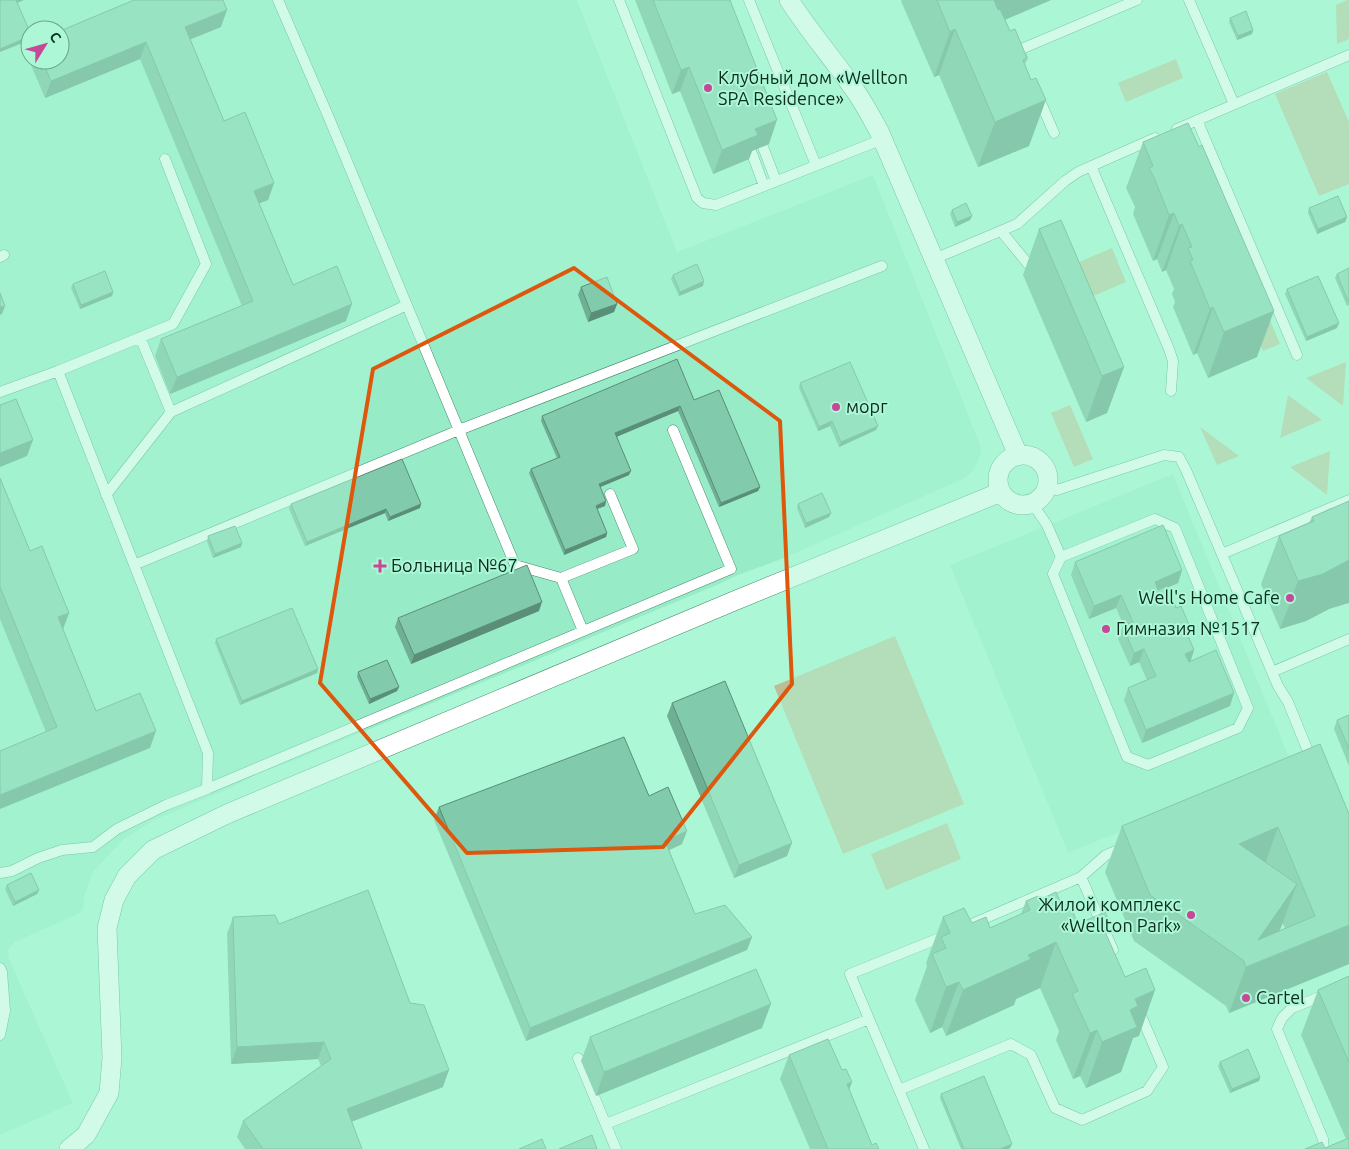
<svg xmlns="http://www.w3.org/2000/svg" width="1349" height="1149" font-family="Ubuntu,sans-serif">
<style>
.built{fill:#97ecc7;fill-rule:evenodd}
.green{fill:#bebc97}
.lines{fill:none;stroke-linecap:round;stroke-linejoin:round}
.service-casing{stroke:#428b6e;stroke-width:11}
.minor-casing{stroke:#428b6e;stroke-width:20}
.service{stroke:#fff;stroke-width:10}
.minor{stroke:#fff;stroke-width:19}
.wall{fill:#6faf94;fill-rule:evenodd}
.shaded-wall{fill:#5a8e78}
.building{fill:#81cbac;stroke:#5a8e78;fill-rule:evenodd}
.marked{fill:none;stroke:#dd570d;stroke-width:4;stroke-linejoin:round}
.poi-dot{fill:#c64998;stroke:#acf7d6;stroke-width:2}
.labels{text-anchor:middle;stroke-width:4;stroke-linejoin:round;paint-order:stroke}
.poi-label{font-size:18px;fill:#0b2b1f;stroke:#acf7d6;text-anchor:start}
</style>
<rect width="100%" height="100%" fill="#acf7d6"/>
<path class="built" d="M0,0H577L677,252L873,175L979,442L981,452L977,465L972,472L963,479L784,558L738,575L719,584L293,761L255,775L233,787L152,821L123,840L93,872L84,897L83,910L76,915L15,942L8,950L9,959L73,1103L0,1135ZM30,30H60V60H30Z
M1173,474L1291,762L1068,853L950,565Z"/>
<path class="green" d="M1347,0H1349V39L1337,44L1336,5Z
M1176,59L1183,78L1126,102L1118,83Z
M1327,72L1349,122V184L1319,196L1275,94Z
M1112,248L1126,282L1084,300L1070,266Z
M1267,313L1280,344L1263,351L1250,321Z
M1346,362L1343,406L1306,378Z
M1288,395L1322,420L1280,438Z
M1070,405L1093,459L1074,467L1051,413Z
M1200,427L1239,456L1217,465Z
M1330,451L1327,495L1290,467Z
M895,636L964,804L843,854L774,686Z
M947,823L961,859L886,890L871,854Z"/>
<g class="lines">
<g class="service-casing">
<path id="service" d="M278,0L329,118L515,565L561,578L583,631
M619,0L697,198L703,203L716,205L883,139
M749,0L816,165
M1189,0L1234,104
M1022,58L1019,50L1137,0
M1038,96L1054,133
M1197,120L1297,355
M1177,129L1349,55
M763,147L776,181
M751,151L764,186
M1091,166L1169,349L1173,361L1171,391
M1001,231L1033,270
M0,257L4,255
M934,259L1017,224L1065,181L1078,172L1155,138
M58,371L173,324L206,264L165,159
M0,392L58,371L208,753L207,789L166,805L117,829L93,847L62,850L38,858L12,871L0,873
M171,412L407,305
M1047,485L1057,490L1164,455L1179,457L1186,470L1278,686L1288,702L1312,761
M106,495L171,412L140,337
M1032,503L1047,525L1061,557
M1155,519L1175,528L1248,708L1238,728L1148,765L1127,757L1053,574L1061,557Z
M1222,554L1349,500
M134,565L459,430L882,266
M561,578L633,549L610,494
M1272,672L1349,639
M207,789L731,569L673,430
M1081,877L1113,950
M974,923L1081,877L1106,855L1125,847
M0,968L2,972L5,1011L0,1035
M578,1058L616,1149
M899,1090L1011,1044L1031,1055L1055,1108L1082,1120L1147,1091L1163,1067L1139,1011
M606,1124L869,1019
M924,1149L850,974L947,935
M1324,1149L1323,1139L1277,1029L1282,1018L1292,1008L1349,985"/>
</g>
<g class="minor-casing">
<path id="minor" d="M789,0C808,30 831,56 851,85C862,99 870,115 879,131L1018,455
M998 480a25 25 0 1 1 50 0a25 25 0 1 1-50 0Z
M69,1149L86,1135L109,1093L112,1058L107,928L114,900L127,876L153,850L227,814L734,601L1001,492"/>
</g>
<use href="#service" class="service"/>
<use href="#minor" class="minor"/>
</g>
<path class="wall" d="M635,0H730L769,144L752,151L749,159L713,174L680,91L672,94Z
M902,0H1051L1005,20L1010,31L1027,58L1025,64L1029,146L978,167L939,75L934,77L901,1Z
M1230,18L1253,30L1252,34L1237,40L1229,22Z
M221,27L190,39L224,121L274,183L268,200L259,203L293,285L346,321L170,394L155,356L161,339L242,306L140,59L45,98L28,58L30,53V60H60Z
M1143,142L1257,357L1208,378L1197,353L1193,355L1173,307L1175,302L1172,294L1174,289L1166,270L1162,272L1157,259L1153,261L1133,214L1135,207L1126,188Z
M1309,208L1347,217L1345,222L1317,234L1308,213Z
M952,210L972,216L970,220L955,227L950,214Z
M1039,229L1124,367L1107,413L1086,422L1023,275Z
M1349,268V305L1347,306L1335,278L1337,274Z
M673,275L703,286L679,296L671,279Z
M73,284L113,292L112,296L80,309L71,288Z
M581,287L617,304L614,312L588,322L578,295Z
M1287,289L1337,328L1306,341L1285,294Z
M800,383L876,430L839,447L830,426L818,431L799,388Z
M694,400L760,487L758,491L719,507L678,411L617,436L629,475L600,487L606,501L605,506L597,509L607,533L606,537L564,555L529,473L531,469L557,458L541,421L542,416Z
M0,478L30,551L69,613L63,629L96,711L150,748L46,732L0,619Z
M291,504H421L420,508L388,521L385,513L305,546L289,509Z
M798,504L831,513L829,517L805,528L797,508Z
M1331,508L1329,609L1306,621L1280,629L1261,584L1279,536L1309,523L1312,517Z
M208,536L242,543L241,547L213,558L207,541Z
M1075,562L1182,570L1178,583L1168,587L1194,650L1190,661L1230,706L1142,743L1124,700L1128,688L1147,680L1139,662L1130,666L1118,639L1123,626H1124L1116,608L1089,619L1071,575Z
M539,611L411,664L395,627L398,618Z
M216,639L318,669L317,673L240,705L215,643Z
M358,672L399,687L397,691L369,704L357,677Z
M672,703L787,856L734,878L667,716Z
M1349,715V766L1334,729L1337,720Z
M1320,744L1349,964L1229,1013L1226,1006L1134,941L1105,872L1122,826ZM1282,923L1285,928L1279,931L1280,930Z
M649,796L682,844L669,850L695,914L752,937L747,950L526,1041L434,820L439,807Z
M7,885L39,890L37,894L13,906L5,889Z
M1039,900L1062,906L1078,924L1110,923L1106,935L1139,1036L1133,1038L1121,1072L1086,1088L1080,1076L1073,1079L1056,1040L1059,1031L1040,988L1016,999L1014,1005L946,1036L942,1027L930,1033L915,1000L927,966L926,963L943,917L990,928L1021,914L1026,901Z
M233,917L279,924L410,1003L443,1087L351,1122L362,1149H245L237,1137L243,1121L321,1066L318,1059L231,1064L227,934Z
M1349,976V1149L1325,1148L1346,1139L1301,1035L1318,990Z
M762,1028L596,1096L581,1061L590,1037Z
M789,1055L842,1070L852,1082L849,1089L872,1145L879,1149H810L780,1079Z
M1220,1062L1260,1077L1259,1081L1230,1093L1218,1066Z
M941,1094L1012,1144L1010,1148L961,1149L940,1098Z"/>
<path class="shaded-wall" d="M16,0H24L15,4Z
M982,0H1051L969,35Z
M227,10L221,27L179,44L185,27Z
M955,29L939,75L934,77L950,32Z
M1253,30L1252,34L1237,40L1238,36Z
M30,36V40L0,52V49Z
M146,42L140,59L45,98L51,81Z
M689,67L680,91L672,94L681,70Z
M1046,100L1029,146L978,167L995,122Z
M777,120L769,144L752,151L749,159L713,174L722,150L755,129Z
M274,183L268,200L248,208L254,191Z
M1174,213L1157,259L1153,261L1169,215Z
M972,216L970,220L955,227L957,222Z
M1347,217L1345,222L1317,234L1318,229Z
M1182,224L1166,270L1162,272L1179,226Z
M704,281L703,286L679,296L680,292Z
M113,292L112,296L80,309L81,305Z
M352,304L346,321L170,394L177,377Z
M617,304L614,312L588,322L591,313Z
M5,306L2,314L0,315V307Z
M1213,307L1197,353L1193,355L1210,309Z
M1274,311L1257,357L1208,378L1224,332Z
M1339,323L1337,328L1306,341L1307,337Z
M1124,367L1107,413L1086,422L1102,376Z
M680,406L678,411L614,438L615,433Z
M832,421L830,426L818,431L819,427Z
M878,426L876,430L839,447L841,442Z
M33,440L27,456L0,467V453Z
M631,471L629,475L598,488L599,484Z
M760,487L758,491L719,507L721,503Z
M606,501L605,506L594,510L596,506Z
M421,504L420,508L388,521L390,517Z
M386,509L385,513L305,546L307,542Z
M831,513L829,517L805,528L806,523Z
M607,533L606,537L564,555L565,550Z
M242,543L241,547L213,558L215,554Z
M1349,560V603L1329,609L1306,621L1280,629L1298,581Z
M1182,570L1178,583L1150,595L1155,582Z
M1121,595L1116,608L1089,619L1094,606Z
M542,602L539,611L411,664L414,655Z
M69,613L63,629L58,617Z
M1190,627L1185,640V629Z
M1144,649L1139,662L1130,666L1134,653Z
M1194,650L1190,663L1185,654Z
M318,669L317,673L240,705L242,701Z
M399,687L397,691L369,704L370,699Z
M1234,693L1230,706L1142,743L1146,730Z
M156,731L150,748L0,809V795Z
M1278,827L1262,873L1239,844Z
M687,831L682,844L661,854L665,841Z
M792,843L787,856L734,878L739,865Z
M1297,884L1280,930L1257,963L1349,925V964L1229,1013L1246,967L1258,940Z
M39,890L37,894L13,906L15,902Z
M1110,923L1093,969L1103,927Z
M752,937L747,950L526,1041L530,1028Z
M1056,942L1040,988L1016,999L1014,1005L946,1036L963,990L1028,955Z
M959,982L942,1027L930,1033L946,987Z
M1155,990L1139,1036L1133,1038L1121,1072L1086,1088L1102,1042L1130,1010L1135,999Z
M771,1004L762,1028L596,1096L604,1072Z
M1097,1030L1080,1076L1073,1079L1090,1033Z
M324,1042L318,1059L231,1064L237,1047Z
M449,1070L443,1087L340,1126L347,1109Z
M1260,1077L1259,1081L1230,1093L1232,1089Z
M852,1082L843,1106L847,1084Z
M1012,1144L1010,1148L1009,1149H1000Z"/>
<path class="building" d="M0,0H16L30,32V36L0,49Z
M134,0H223L227,10L185,27L224,121L245,112L274,183L254,191L293,285L337,266L352,304L177,377L161,339L253,301L146,42L51,81L42,60H60V31Z
M653,0H730L777,120L755,129L758,135L722,150L689,67L681,70Z
M937,0H994L998,10L1000,9L1010,31L1015,29L1027,58L1023,60L1031,80L1036,78L1046,100L995,122L955,29L950,32Z
M1246,11L1253,30L1238,36L1230,18Z
M1188,123L1199,147L1202,145L1274,311L1224,332L1213,307L1210,309L1190,261L1193,260L1188,248L1192,247L1182,224L1179,226L1174,213L1169,215L1155,180L1149,168L1153,166L1143,142Z
M1338,196L1347,217L1318,229L1309,208Z
M966,203L972,216L957,222L952,210Z
M1061,220L1124,367L1102,376L1039,229Z
M697,264L704,281L680,292L673,275Z
M1349,268V301H1348L1337,274Z
M105,271L113,292L81,305L73,284Z
M1318,276L1339,323L1307,337L1287,289Z
M607,277L617,304L591,313L581,287Z
M0,293L5,306L0,307Z
M677,359L694,400L719,390L760,487L721,503L680,406L615,433L631,471L599,484L606,501L596,506L607,533L565,550L531,469L560,457L542,416Z
M850,362L878,426L841,442L832,421L819,427L800,383Z
M16,399L33,440L0,453V405Z
M402,459L421,504L390,517L386,509L307,542L291,504Z
M0,478L30,551L42,546L55,579L69,613L58,617L96,711L140,693L156,731L0,795V751L57,727L0,587Z
M822,493L831,513L806,523L798,504Z
M1349,501V560L1323,574L1298,581L1279,536L1314,521L1312,517Z
M1163,525L1182,570L1155,582L1158,590L1167,586L1176,608L1181,606L1190,627L1185,629L1194,650L1185,654L1189,662L1216,650L1234,693L1146,730L1128,688L1156,676L1144,649L1134,653L1123,626L1133,622L1121,595L1094,606L1075,562Z
M235,526L242,543L215,554L208,536Z
M527,565L542,602L414,655L398,618Z
M292,608L318,669L242,701L216,639Z
M387,660L399,687L370,699L358,672Z
M725,681L792,843L739,865L672,703Z
M1349,715V749L1337,720Z
M624,737L649,796L668,787L687,831L665,841L695,914L725,905L752,937L530,1028L439,807Z
M1320,744L1349,814V925L1246,967L1243,960L1150,895L1122,826ZM1278,827L1315,916L1258,940L1297,884L1239,844Z
M31,873L39,890L15,902L7,885Z
M368,890L410,1003L424,1005L449,1070L347,1109L362,1149H263L243,1121L331,1059L324,1042L237,1047L233,917L275,915L279,924Z
M1056,892L1062,906L1069,903L1078,924L1105,912L1110,923L1103,927L1125,977L1146,968L1155,990L1135,999L1138,1006L1130,1010L1137,1027L1102,1042L1097,1030L1090,1033L1072,994L1078,991L1056,942L1028,955L1031,959L963,990L959,982L946,987L932,954L946,948L941,937L950,933L943,917L964,908L972,923L986,917L990,928L1030,910L1026,901L1038,896L1039,900Z
M756,969L771,1004L604,1072L590,1037Z
M1349,976V1062L1318,990Z
M828,1039L842,1070L846,1069L852,1082L847,1084L872,1145L876,1143L879,1149H828L789,1055Z
M1248,1049L1260,1077L1232,1089L1220,1062Z
M984,1076L1012,1144L1000,1149H964L941,1094Z
M592,1135L597,1149H559Z
M1349,1138V1149H1305L1322,1142L1325,1148Z
M542,1139L546,1149H519Z"/>
<path d="M0 0H1349V1149H0ZM574,268L780,421L792,684L663,847L467,853L320,683L373,369Z" fill="#acf7d6" fill-opacity=".55" fill-rule="evenodd"/>
<path class="marked" d="M574,268L780,421L792,684L663,847L467,853L320,683L373,369Z"/>
<g class="poi-dot">
<circle cx="708" cy="88" r="5"/>
<circle cx="836" cy="407" r="5"/>
<path d="M377.5 558.5h5v5h5v5h-5v5h-5v-5h-5v-5h5z"/>
<circle cx="1290" cy="598" r="5"/>
<circle cx="1106" cy="629" r="5"/>
<circle cx="1191" cy="915" r="5"/>
<circle cx="1246" cy="998" r="5"/>
</g>
<g class="labels">
<g class="poi-label">
<text x="718" y="84">Клубный дом «Wellton<tspan x="718" dy="21">SPA Residence»</tspan></text>
<text x="846" y="413">морг</text>
<text x="391" y="572">Больница №67</text>
<text x="1280" y="604" text-anchor="end">Well's Home Cafe</text>
<text x="1116" y="635">Гимназия №1517</text>
<text x="1181" y="911" text-anchor="end">Жилой комплекс<tspan x="1181" dy="21">«Wellton Park»</tspan></text>
<text x="1256" y="1004">Cartel</text>
</g>
</g>
<g transform="translate(45 45) rotate(53)"><circle r="24" fill="#acf7d6" stroke="#6ca58d"/>
<path d="M0-4L9 19L0 12L-9 19Z" fill="#c64998"/>
<text y="-8" font-size="14" font-weight="bold" text-anchor="middle" fill="#0b2b1f">С</text>
</g>
</svg>
